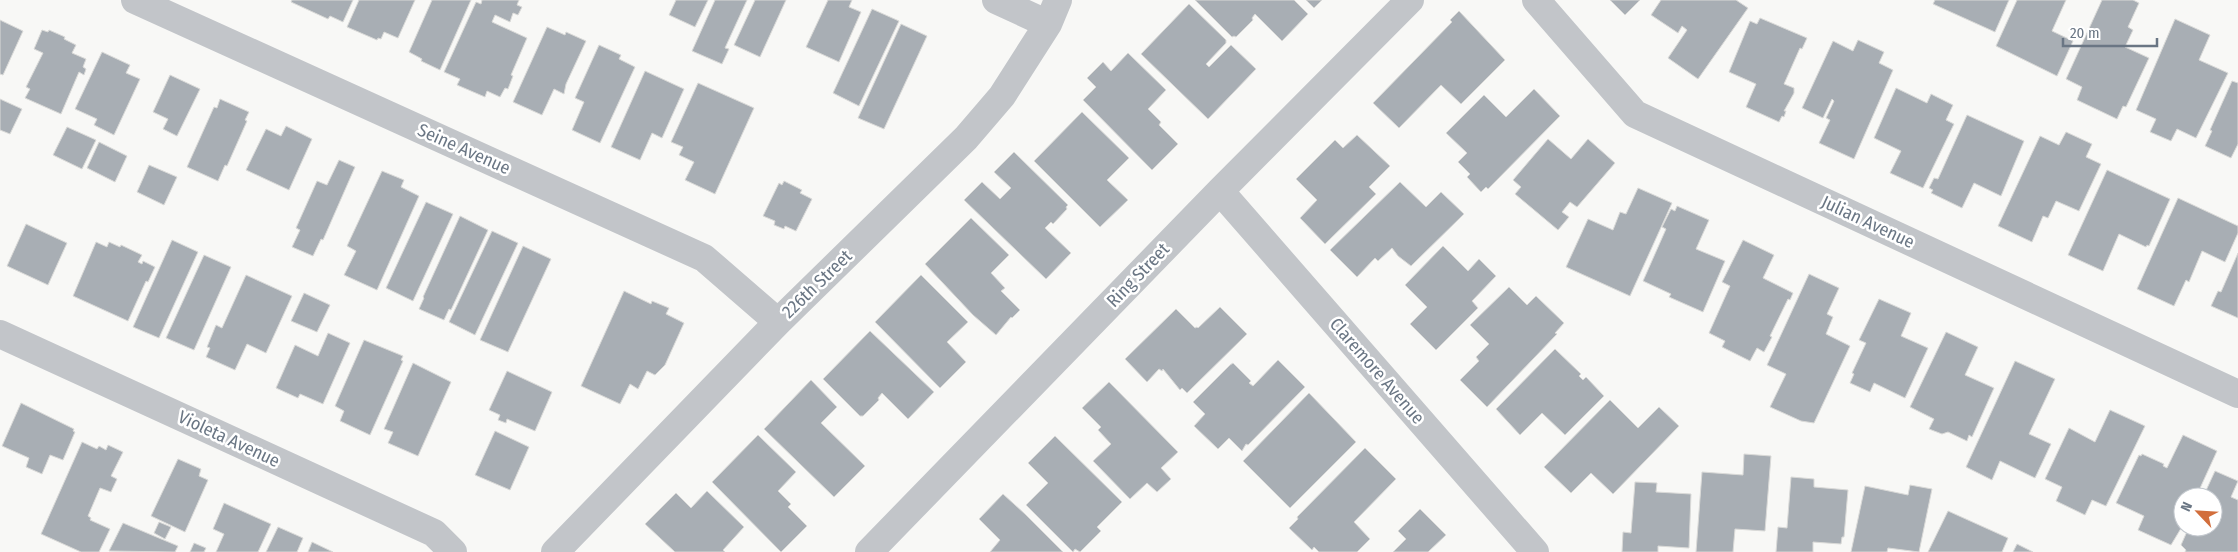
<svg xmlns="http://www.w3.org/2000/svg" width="2238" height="552" font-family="'Fira Sans Condensed',sans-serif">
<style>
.building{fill:#a8aeb4;stroke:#dadad8}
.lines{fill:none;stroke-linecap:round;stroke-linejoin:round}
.minor{stroke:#c2c5c9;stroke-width:28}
.labels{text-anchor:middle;stroke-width:5;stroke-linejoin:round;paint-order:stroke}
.street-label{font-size:18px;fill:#6a7684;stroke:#fff}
</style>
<rect width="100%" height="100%" fill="#f8f8f6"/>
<path class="building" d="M292,0H353L343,22L330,16L328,19L291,2Z
M359,0H415L398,38L384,32L381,39L378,38L377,40L347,27Z
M432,0H471L440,70L421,61L422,59L409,52Z
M482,0H519L517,5L522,7L518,15L513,13L510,22L495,15L492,22L527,38L511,75L513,76L508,89L505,88L500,97L487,91L485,97L457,85L460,79L444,72L476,2L481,4Z
M676,0H708L695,27L669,15Z
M715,0H747L725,48L729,49L722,64L692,51Z
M755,0H786L760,57L734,45Z
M828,0H852L849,7L861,12L839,62L806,47Z
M1195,0H1294L1308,14L1282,41L1255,14L1252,18L1253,20L1236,37L1234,36L1232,37Z
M1306,0H1322L1314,8Z
M1610,0H1640L1625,15Z
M1661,0H1736L1748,8L1698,79L1668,58L1687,30L1682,26L1678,33L1651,15Z
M1935,0H2009L1995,32L1933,4Z
M2017,0H2066L2052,31L2073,41L2057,76L1996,46Z
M2102,0H2133L2139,3L2128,27L2133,30L2125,47L2149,58L2126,107L2123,106L2117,119L2077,100L2082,87L2066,79Z
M1189,4L1226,40V43L1206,64L1209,67L1231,45L1256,69L1208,119L1141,54Z
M872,9L899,21L859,106L833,93Z
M1459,11L1505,60L1461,104L1441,85L1399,128L1373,103L1452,22L1450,20Z
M1760,18L1807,38L1802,49L1800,48L1784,84L1794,88V93L1784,111H1786L1784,117L1782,116L1779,122L1746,107L1756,84L1729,72L1750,21L1757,24Z
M2175,19L2210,35L2199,60L2228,73L2196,138L2177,129L2171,141L2150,132L2156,119L2136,110Z
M0,20L23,31L3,75L0,74Z
M901,24L927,36L884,129L858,118Z
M547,27L565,35L566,32L586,41L566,84L564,94L554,89L542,115L513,102Z
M42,30L48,32L49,30L65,37L64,39L76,45L72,53L86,59L83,67L86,69L84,75L79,72L61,114L25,98L30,89L26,87L43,53L34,49Z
M1858,40L1884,52L1879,63L1893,70L1854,159L1819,143L1830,120L1826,118L1834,101L1832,99L1823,118L1802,108L1833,41L1853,51Z
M599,45L621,55L619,59L635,67L600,143L572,130L584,102L575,98Z
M102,52L130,65L126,73L140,79L114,135L94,125L97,119L75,109Z
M1128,53L1166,90L1148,109L1161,122L1159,125L1178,144L1152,170L1083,100L1096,87L1087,78L1103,62L1111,71Z
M645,71L684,89L662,138L652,133L640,160L611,147Z
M170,75L200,89L177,136L163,129L168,119L153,112Z
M2232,81L2238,83V144L2231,158L2205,146L2212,131L2210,130Z
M698,83L754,108L715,194L685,180L694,162L679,155L683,147L671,142Z
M1896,88L1927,103L1931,94L1953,105L1946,120L1954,124L1923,188L1890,173L1901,151L1874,138Z
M1534,89L1560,116L1488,189L1486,187L1481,192L1467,177L1470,174L1458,162L1467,153L1446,133L1484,95L1506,117Z
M0,99L22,109L10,134L0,130Z
M220,99L249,112L245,120L247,121L227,166L225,165L218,181L187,167L214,107L217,108Z
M1082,112L1129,158L1107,180L1128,200L1100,227L1034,161Z
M1967,115L2024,141L2001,196L1974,183L1962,208L1931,193L1933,190L1929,188L1934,178L1938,179Z
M286,126L312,139L289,190L246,170L266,129L281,136Z
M67,127L96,140L82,169L53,155Z
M2066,132L2092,144L2086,157L2101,164L2079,211L2056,201L2048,218L2043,216L2032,242L1998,226L2040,136L2059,145Z
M1357,135L1390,166L1369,187L1376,194L1325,244L1300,218L1317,200L1296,179L1335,140L1343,148Z
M1548,139L1571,159L1588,139L1615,163L1577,207L1570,202L1562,212L1569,217L1558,230L1515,194L1521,187L1513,180Z
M99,142L127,156L115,182L87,168Z
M1014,152L1068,205L1066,207L1067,209L1053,224L1051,222L1045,228L1071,253L1046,279L964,200L982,182L1000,199L1011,188L994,172Z
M339,160L355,167L323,240L321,239L313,256L292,247L300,230L296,228L317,181L327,185Z
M149,165L177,177L164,205L137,192Z
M2107,170L2170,199L2149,246L2147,245L2146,247L2119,234L2103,271L2068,255Z
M382,171L404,180L401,187L419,196L377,290L344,275L356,251L347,246Z
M784,181L802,190L800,193L812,199L796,231L785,226L784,229L774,225L775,221L763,216L779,183L782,185Z
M1400,182L1426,207L1441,192L1464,214L1411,266L1398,256L1392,248L1378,261L1375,258L1357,277L1330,250Z
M1638,188L1672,203L1630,296L1566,267L1588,219L1613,230L1620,212L1626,214Z
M2178,198L2238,226V233L2225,262L2202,251L2189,282L2186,280L2174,306L2137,289Z
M426,202L453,214L413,301L386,288Z
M1677,206L1709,220L1696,249L1725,261L1703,312L1669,297L1671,294L1643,281L1666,229L1662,227L1671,209L1675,211Z
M460,216L488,230L451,310L449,309L444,320L419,309L424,298L423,297Z
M971,218L1009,255L991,273L1005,288L1001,291L1020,310L1012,318L1011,317L996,335L973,315L925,264Z
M26,224L67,243L48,285L7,266Z
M492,231L518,243L475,335L449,322Z
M172,240L198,252L159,338L133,327Z
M1743,240L1774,255L1763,278L1793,293L1790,300L1788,299L1770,336L1772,337L1764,352L1757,348L1750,361L1722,347L1725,341L1709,333L1730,286L1722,282Z
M96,242L107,247L109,242L120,247L121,245L142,255L138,262L142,264L143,261L155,267L148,282L146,281L128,321L73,296Z
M523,246L551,259L508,352L480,340Z
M1443,246L1468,271L1479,259L1496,276L1472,301L1478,308L1436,350L1410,324L1427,307L1405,285Z
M2238,253V318L2211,306L2218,291L2221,292Z
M204,255L231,267L194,350L166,338Z
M1809,274L1839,288L1827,314L1833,317L1826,334L1850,346L1814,423L1801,421L1770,407L1786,374L1767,365Z
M246,275L292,296L266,353L247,344L235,370L206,357L210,348L207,347L216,325L222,328Z
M921,275L968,322L947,342L966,362L940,388L875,322Z
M1509,287L1527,305L1536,296L1564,323L1555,333L1557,334L1487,407L1460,380L1479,361L1476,357L1489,344L1470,325Z
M624,291L651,304L652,301L669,308L666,314L684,323L665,365L655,375L647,371L638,389L630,384L620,404L581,386Z
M304,293L330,305L317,332L291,321Z
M1879,299L1911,313L1901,336L1928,348L1905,398L1874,383L1870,392L1850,383L1854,374L1852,373L1866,343L1859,340Z
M1220,307L1247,334L1187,393L1182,388L1180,390L1163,369L1162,371L1159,369L1147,382L1125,359L1176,309L1195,328L1197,327L1198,328Z
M870,331L934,392L908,419L882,393L878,398L879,400L863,416H860L823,379Z
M1946,332L1978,347L1965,375L1994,388L1972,437L1969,435L1967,441L1948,432L1942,434L1929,429L1934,419L1910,407Z
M328,333L350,343L323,404L300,394L298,398L276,388L295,345L318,356Z
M364,340L403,356L401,360L403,361L370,435L340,421L344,411L335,406Z
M1555,349L1581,374L1579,376L1583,380L1586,377L1604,396L1565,435L1542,413L1520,435L1496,409Z
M1278,360L1305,387L1248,445L1246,444L1242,451L1229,438L1218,449L1194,426L1205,414L1193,402L1230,365L1233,363L1251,381L1249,383L1253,386Z
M2015,361L2055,379L2029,434L2051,444L2035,478L2000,461L1992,480L1966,467Z
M413,363L451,382L418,456L388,443L393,432L384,429Z
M507,371L552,392L535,431L507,419L506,423L498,420L500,415L489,410Z
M811,380L837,407L821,423L865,466L834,497L764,429Z
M1109,382L1178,452L1161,468L1171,479L1157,492L1147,483L1130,499L1093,461L1111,444L1098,430L1101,427L1082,408Z
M1309,393L1356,442L1290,508L1243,461Z
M1610,400L1638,428L1659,407L1679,426L1613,494L1591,473L1571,493L1544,467Z
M21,403L74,429L73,431L75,432L63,460L50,455L42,474L26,467L29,458L2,446Z
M2110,410L2145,426L2106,506L2092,500L2085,515L2056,501L2062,487L2045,479L2069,428L2095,442Z
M495,431L529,447L510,490L475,475Z
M758,435L796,472L778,491L791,504L788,507L807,526L781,552L712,482Z
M2183,435L2217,451L2196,497H2183V525L2171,545L2138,530L2144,516L2116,503L2139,455L2141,456L2142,454L2164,464L2163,466L2167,468Z
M1055,436L1122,502L1097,527L1101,531L1080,552L1075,549L1073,552L1026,505L1048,483L1028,463Z
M82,442L97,449L99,446L106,450L108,445L123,452L111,476L117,479L111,492L100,488L88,516L91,518L90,520L110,529L99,552H81L41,534Z
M1365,448L1396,479L1354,522L1370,539L1357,552H1319L1314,547L1312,550L1289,528L1298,519L1297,517Z
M1744,454L1771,456L1765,531L1735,529L1733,552H1696L1702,472L1743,475Z
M178,459L201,469L199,476L208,480L185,532L151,516Z
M2215,471L2238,481L2231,497L2238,500V552H2185L2186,550L2181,545L2189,527H2213V497H2203Z
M1791,477L1814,479V487L1848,490L1844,537H1842L1841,544L1813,542V552H1776L1778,527L1787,528Z
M1635,482L1657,483L1656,492L1691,494L1689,548L1658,546V552H1622L1623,532L1631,533Z
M1910,485L1932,489L1919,552L1888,548L1887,552H1851L1865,486L1908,495Z
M707,491L744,527L723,550L725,552H675L645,524L676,493L691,508Z
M1003,494L1025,514L1063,552H990L1000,540L979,519Z
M224,503L271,524L258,552H216L224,534L213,529Z
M1420,509L1446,535L1428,552H1393L1406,539L1398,531Z
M1948,511L2008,538L2002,552H1928Z
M159,522L171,527L165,539L154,533Z
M123,523L178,546L175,552L109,551Z
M278,527L303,538L297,552H266Z
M312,542L333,552H308Z
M194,543L206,548L204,552H190Z
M2017,544L2033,552H2013Z"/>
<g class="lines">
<path class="minor" d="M135,0L704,258L778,322
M996,0L1048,24
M1536,0L1635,114L2238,394
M1220,191L1535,552
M0,334L434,533L453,552
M555,552L778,322L966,138L1002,96L1048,24L1058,0
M869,552L1220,191L1410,0"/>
</g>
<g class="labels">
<g class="street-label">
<text transform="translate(464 149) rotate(24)" y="6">Seine Avenue</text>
<text transform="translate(1868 222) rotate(25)" y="6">Julian Avenue</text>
<text transform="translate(1138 275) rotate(-46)" y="6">Ring Street</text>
<text transform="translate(817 284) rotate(-44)" y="6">226th Street</text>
<text transform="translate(1377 371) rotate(49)" y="6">Claremore Avenue</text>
<text transform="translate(229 439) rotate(25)" y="6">Violeta Avenue</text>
</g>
</g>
<g transform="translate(2198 512) rotate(295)"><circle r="24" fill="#ffffff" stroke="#c3c8ce"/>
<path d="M0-4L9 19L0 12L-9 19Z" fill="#d26e3c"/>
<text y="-8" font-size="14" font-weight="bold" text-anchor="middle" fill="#6a7684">N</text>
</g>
<path d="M2063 38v8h94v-8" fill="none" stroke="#6a7684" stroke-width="2.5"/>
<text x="2070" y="38" font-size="15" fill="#6a7684" stroke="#ffffff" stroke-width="4" paint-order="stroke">20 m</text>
</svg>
